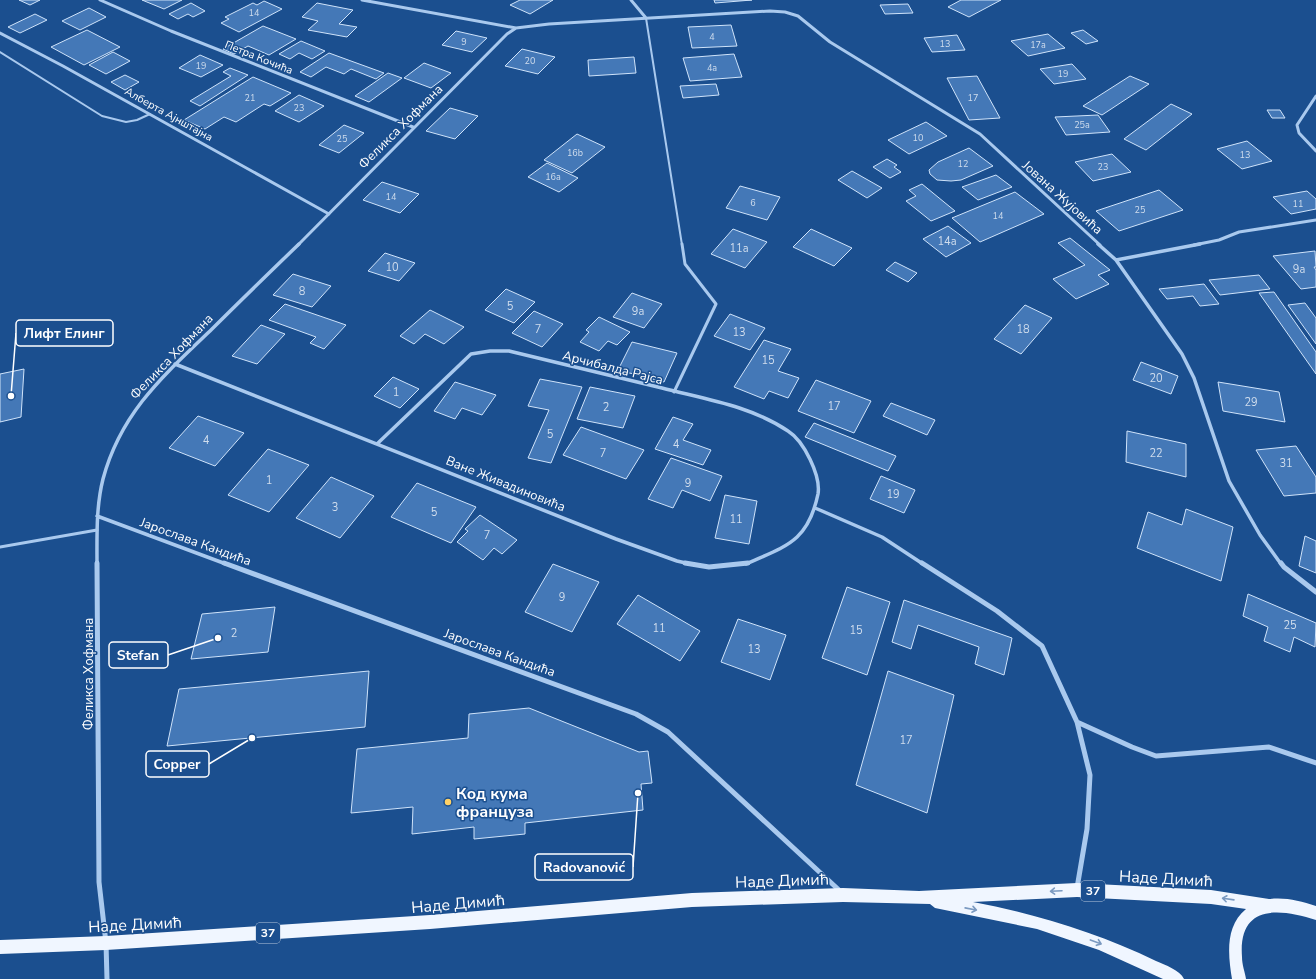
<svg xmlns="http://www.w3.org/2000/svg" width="1316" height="979" font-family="'Nunito Sans',sans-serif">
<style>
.building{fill:#4478b7;stroke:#cfe3fa}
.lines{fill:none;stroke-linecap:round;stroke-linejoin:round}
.lane-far1{stroke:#a9c9ee;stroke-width:2}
.lane{stroke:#a9c9ee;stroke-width:3}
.street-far2{stroke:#a9c9ee;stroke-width:3}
.street-far1{stroke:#a9c9ee;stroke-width:3.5}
.street{stroke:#a9c9ee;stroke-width:5}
.primary{fill:#f0f6ff;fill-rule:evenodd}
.oneway{stroke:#7b9ac1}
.poi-dot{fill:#ffd166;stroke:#1b4f8f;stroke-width:1.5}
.labels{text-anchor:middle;stroke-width:3;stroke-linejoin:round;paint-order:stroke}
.far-number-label{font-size:9px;fill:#d0dded}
.far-street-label{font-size:11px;fill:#fff;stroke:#1b4f8f}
.number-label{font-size:11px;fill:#d0dded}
.shield{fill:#1b4f8f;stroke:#bbcadd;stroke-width:1}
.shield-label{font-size:12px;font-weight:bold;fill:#fff}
.street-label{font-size:13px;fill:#fff;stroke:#1b4f8f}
.near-poi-label{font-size:16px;font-weight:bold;fill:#fff;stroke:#1b4f8f;text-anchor:start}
.near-street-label{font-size:16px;fill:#fff;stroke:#1b4f8f}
.leader{fill:none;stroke:#fff;stroke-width:1.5}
.callout-dot{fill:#fff;stroke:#1b4f8f;stroke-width:1.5}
.callout{fill:#1b4f8f;stroke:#fff;stroke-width:1.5}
.callout-label{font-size:14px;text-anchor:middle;font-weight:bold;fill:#fff}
</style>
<rect width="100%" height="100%" fill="#1b4f8f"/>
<path class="building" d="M19,0H40L30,5Z
M142,0H182L164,9Z
M520,0H553L530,14L510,5Z
M714,0H752L715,3Z
M961,0H1001L969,17L948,7Z
M264,1L282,9L239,32L221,23L229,19L225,17L253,3L257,5Z
M191,3L205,11L193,17L188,14L178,19L169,14Z
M317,3L353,10L339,24L357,27L347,37L308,30L318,21L302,17Z
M908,4L913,13L885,14L880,5Z
M89,8L106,17L80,30L62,21Z
M35,14L47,20L20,33L8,27Z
M731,25L737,46L692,48L688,27Z
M263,26L296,39L269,55L248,46L234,54L223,49Z
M87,30L120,47L84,65L51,47Z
M1083,30L1098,41L1086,44L1071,33Z
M456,31L487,38L472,52L442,45Z
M1048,34L1065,48L1028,56L1011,41Z
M957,35L965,50L932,52L924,38Z
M301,41L325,51L312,59L299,53L290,59L279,54Z
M522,49L555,57L538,74L505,66Z
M113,52L130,61L106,74L89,65Z
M329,53L384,73L376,79L351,69L344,74L326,67L311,77L300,72Z
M734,54L742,77L690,81L683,58Z
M200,55L223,65L201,77L179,68Z
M634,57L636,73L589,76L588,60Z
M424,63L451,73L431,88L404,78Z
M1072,64L1086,79L1054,84L1040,69Z
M230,68L248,75L200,106L190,101L231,76L223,72Z
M388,73L402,78L369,102L355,96Z
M125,75L139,82L125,90L111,82Z
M977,76L1000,118L969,120L947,78Z
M1130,76L1149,84L1102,115L1083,106Z
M253,77L291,93L270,106L264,104L236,122L224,117L205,129L184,120Z
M716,84L719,95L683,98L680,86Z
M299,95L324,106L299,122L275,111Z
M1171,104L1192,114L1146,150L1124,139Z
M450,108L478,116L455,139L426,131Z
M1267,110H1280L1285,118H1272Z
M1098,115L1110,132L1066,135L1055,117Z
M926,122L947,136L909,154L888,140Z
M344,125L364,133L339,153L319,145Z
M577,134L605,147L572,173L544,160Z
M1247,141L1272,161L1242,169L1217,149Z
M969,148L993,166L961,180L951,181L937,180L930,174L929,170L938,162Z
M1112,154L1131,172L1093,181L1075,162Z
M887,159L897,165L894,167L901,172L890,178L873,167Z
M547,163L578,178L559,192L528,177Z
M852,171L882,188L867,198L838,180Z
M996,175L1012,187L978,200L962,187Z
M382,182L419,194L400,213L363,200Z
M922,184L955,211L931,221L906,201L916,196L909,190Z
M740,186L780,197L767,220L726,208Z
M1159,190L1183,210L1119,231L1096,211Z
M1307,191L1316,199V209L1291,214L1273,197Z
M1015,192L1044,214L980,242L952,218Z
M948,226L971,243L946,257L923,239Z
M733,229L767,242L745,268L711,254Z
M811,229L852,248L834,266L793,247Z
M1070,238L1110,270L1098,275L1109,284L1076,299L1053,279L1085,265L1058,243Z
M1315,251L1316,267H1314L1316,270V287L1301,289L1273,256Z
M385,253L415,263L399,281L368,271Z
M895,262L917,273L908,282L886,270Z
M293,274L331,286L312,307L273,295Z
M1259,275L1270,289L1220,295L1209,280Z
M1204,284L1219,304L1200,306L1193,296L1167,299L1159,289Z
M506,289L535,302L514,323L485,310Z
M1274,292L1316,352V374L1259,293Z
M632,293L662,304L644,328L613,317Z
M1305,303L1316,318V344L1288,305Z
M285,304L346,325L324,349L310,343L316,337L269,320Z
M1025,305L1052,318L1021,354L994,339Z
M430,310L464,327L444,344L425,334L414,344L400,336Z
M534,311L563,324L542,347L512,333Z
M730,314L765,328L750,350L714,336Z
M599,317L630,332L617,345L608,341L599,351L580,342L589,332L586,330Z
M261,325L285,334L257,364L232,356Z
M764,340L791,349L778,371L799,378L788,398L769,391L764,399L734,387Z
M632,342L677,353L664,382L618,370Z
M1141,362L1178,376L1171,394L1133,380Z
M24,369L21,417L0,422V374Z
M393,377L419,389L400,408L374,396Z
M540,379L582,387L551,463L528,458L549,410L528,406Z
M816,380L871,401L854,433L798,411Z
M455,382L496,395L482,415L462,408L455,419L434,411Z
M1218,382L1279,392L1285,422L1223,411Z
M590,387L635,396L623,428L577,419Z
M891,403L935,420L927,435L883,416Z
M198,416L244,433L215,466L169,448Z
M673,417L693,424L683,440L711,450L703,465L655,449Z
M814,423L896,456L888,471L805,437Z
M581,427L644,450L626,479L563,455Z
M1127,431L1186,444V477L1126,462Z
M1296,446L1316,477V493L1284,496L1256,450Z
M268,449L309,465L269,512L228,495Z
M671,458L722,476L710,501L682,490L673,508L648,499Z
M881,476L915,490L904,513L870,499Z
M331,477L374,496L340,538L296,518Z
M417,483L476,507L451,543L391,517Z
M725,495L757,501L749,544L715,538Z
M1186,509L1233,527L1221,581L1137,548L1148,512L1182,525Z
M480,515L517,540L502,554L494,548L483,560L457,542L468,531L465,529Z
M1305,536L1316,541V573L1299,566Z
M553,564L599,582L572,632L525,612Z
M847,587L890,602L867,675L822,658Z
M1248,594L1316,623L1315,647L1294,637L1290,652L1264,641L1268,627L1243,616Z
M638,595L700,631L680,661L617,624Z
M904,600L1012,638L1004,675L975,664L979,647L918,625L911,649L892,642Z
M275,607L268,652L191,659L202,614Z
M738,619L786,635L770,680L721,662Z
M369,671L365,727L167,746L179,689Z
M888,671L954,695L927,813L856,785Z
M529,708L639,752L648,751L652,783L641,784L643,810L525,823V834L474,839V827L412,834L413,807L351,813L357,749L468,738L469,714Z"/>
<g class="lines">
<path class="lane-far1" d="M646,18L682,245
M0,52L102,116L126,122L137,120L150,114"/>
<path class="lane" d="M674,392L716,304L685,264L682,244
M0,547L97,530"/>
<path class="street-far2" d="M100,0L171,31L413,127
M362,0L516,28
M631,0L646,18
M0,33L63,66L329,214
M1316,96L1297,125L1299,133L1316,151
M298,245L507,34L516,28L549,24L770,11L785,12L798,16L830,42L980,134L1100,245
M1194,245L1219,240L1239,232L1316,220"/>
<path class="street-far1" d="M1098,244L1116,260L1182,354L1194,378L1229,481L1260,535L1281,564
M1116,260L1200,244
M175,364L616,539L677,561L690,564
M378,443L471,354L490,351H509C560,363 611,376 662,388C705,399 751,406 788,431C804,441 821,476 818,494C808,542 786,546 746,564
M815,508L882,537L923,564
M97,516L226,564
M97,564C97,535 96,507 103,479C121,412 164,375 212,329C241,300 270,272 299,244"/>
<path class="street" d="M97,563L99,882L106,943L107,979
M224,563L636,714L668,732L840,891
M685,563L709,567L748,563
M922,563L997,611L1042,646L1077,722L1090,775L1087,829L1077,888
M1281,563L1284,567L1316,592
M1077,722L1132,747L1156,756L1269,747L1316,763"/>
<path class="primary" d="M1077,883L1211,890L1269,899C1286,897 1300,901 1316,906V920C1279,908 1238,904 1242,957C1242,965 1245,972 1246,979H1232C1228,955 1225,926 1246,909L1211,904L1077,897L973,902C1036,914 1098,933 1156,961C1165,965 1180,970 1184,979H1163L1099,950L1037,929L935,908L930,904L843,902L692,907L430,929L106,950L0,954V940L106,936L430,915L692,893L843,888L919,891Z"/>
</g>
<defs><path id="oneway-shaft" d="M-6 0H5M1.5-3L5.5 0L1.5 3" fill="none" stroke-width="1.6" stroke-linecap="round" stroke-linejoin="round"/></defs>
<g class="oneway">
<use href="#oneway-shaft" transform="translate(1056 891) rotate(177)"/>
<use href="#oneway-shaft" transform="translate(1228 899) rotate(-172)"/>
<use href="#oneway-shaft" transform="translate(971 909) rotate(11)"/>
<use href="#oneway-shaft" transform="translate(1096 942) rotate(20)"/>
</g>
<circle class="poi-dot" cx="448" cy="802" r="4"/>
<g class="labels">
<g class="far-number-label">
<text x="254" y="16">14</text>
<text x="712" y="40">4</text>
<text x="464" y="45">9</text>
<text x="945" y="47">13</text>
<text x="1038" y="48">17a</text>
<text x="530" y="64">20</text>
<text x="201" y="69">19</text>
<text x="712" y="71">4a</text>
<text x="1063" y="77">19</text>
<text x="250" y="101">21</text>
<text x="973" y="101">17</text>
<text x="299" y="111">23</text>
<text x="1082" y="128">25a</text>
<text x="918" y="141">10</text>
<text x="342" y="142">25</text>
<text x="575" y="156">16b</text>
<text x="1245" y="158">13</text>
<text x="963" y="167">12</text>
<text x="1103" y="170">23</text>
<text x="553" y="180">16a</text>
<text x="391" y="200">14</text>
<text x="753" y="206">6</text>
<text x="1298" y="207">11</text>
<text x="1140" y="213">25</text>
<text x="998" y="219">14</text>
</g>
<g class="far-street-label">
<text transform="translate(259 57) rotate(22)" y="4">Петра Кочића</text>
<text transform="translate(169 114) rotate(29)" y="4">Алберта Ајнштајна</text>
</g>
<g class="number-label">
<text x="947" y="245">14a</text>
<text x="739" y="252">11a</text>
<text x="392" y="271">10</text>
<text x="1299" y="273">9a</text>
<text x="302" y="295">8</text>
<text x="510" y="310">5</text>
<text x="638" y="315">9a</text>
<text x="538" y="333">7</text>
<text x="1023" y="333">18</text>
<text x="739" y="336">13</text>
<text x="768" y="364">15</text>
<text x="1156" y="382">20</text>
<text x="396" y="396">1</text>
<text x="1251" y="406">29</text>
<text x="834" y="410">17</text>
<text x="606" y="411">2</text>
<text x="550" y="438">5</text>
<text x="206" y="444">4</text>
<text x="676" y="448">4</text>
<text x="603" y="457">7</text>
<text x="1156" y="457">22</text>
<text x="1286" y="467">31</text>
<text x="269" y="484">1</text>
<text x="688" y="487">9</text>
<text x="893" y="498">19</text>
<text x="335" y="511">3</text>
<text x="434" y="516">5</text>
<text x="736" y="523">11</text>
<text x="487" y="539">7</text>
<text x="562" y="601">9</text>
<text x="1290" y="629">25</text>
<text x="659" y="632">11</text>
<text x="856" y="634">15</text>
<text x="234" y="637">2</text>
<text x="754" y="653">13</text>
<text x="906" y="744">17</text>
</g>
<g class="shield">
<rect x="1081" y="881" width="24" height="20" rx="3"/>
<rect x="256" y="923" width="24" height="20" rx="3"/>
</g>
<g class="shield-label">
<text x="1093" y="895">37</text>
<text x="268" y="937">37</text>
</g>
<g class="street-label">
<text transform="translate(400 126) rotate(-45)" y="5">Феликса Хофмана</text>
<text transform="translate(1063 197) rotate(42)" y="5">Јована Жујовића</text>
<text transform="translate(171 356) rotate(-46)" y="5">Феликса Хофмана</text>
<text transform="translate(613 367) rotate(14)" y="5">Арчибалда Рајса</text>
<text transform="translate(506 483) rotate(22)" y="5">Ване Живадиновића</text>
<text transform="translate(196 541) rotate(20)" y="5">Јарослава Кандића</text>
<text transform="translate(500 652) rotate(20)" y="5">Јарослава Кандића</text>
<text transform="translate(88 674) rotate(-90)" y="5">Феликса Хофмана</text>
</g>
<g class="near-poi-label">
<text x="456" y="799">Код кума<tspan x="456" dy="18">француза</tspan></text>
</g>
<g class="near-street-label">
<text transform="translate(1166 878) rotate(3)" y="6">Наде Димић</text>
<text transform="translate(782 880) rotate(-2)" y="6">Наде Димић</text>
<text transform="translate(458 903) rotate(-5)" y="6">Наде Димић</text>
<text transform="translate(135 924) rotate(-3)" y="6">Наде Димић</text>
</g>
</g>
<path class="leader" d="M11 396L16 333M218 638L168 655M252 738L209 764M638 793L633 867"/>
<g class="callout-dot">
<circle cx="11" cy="396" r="4"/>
<circle cx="218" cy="638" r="4"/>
<circle cx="252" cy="738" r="4"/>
<circle cx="638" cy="793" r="4"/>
</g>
<g class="callout">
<rect x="16" y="320" width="97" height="26" rx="4"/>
<rect x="109" y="642" width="59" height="26" rx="4"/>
<rect x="146" y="751" width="63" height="26" rx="4"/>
<rect x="535" y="854" width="98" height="26" rx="4"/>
</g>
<g class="callout-label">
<text x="64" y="338">Лифт Елинг</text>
<text x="138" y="660">Stefan</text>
<text x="177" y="769">Copper</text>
<text x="584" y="872">Radovanović</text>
</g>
</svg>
